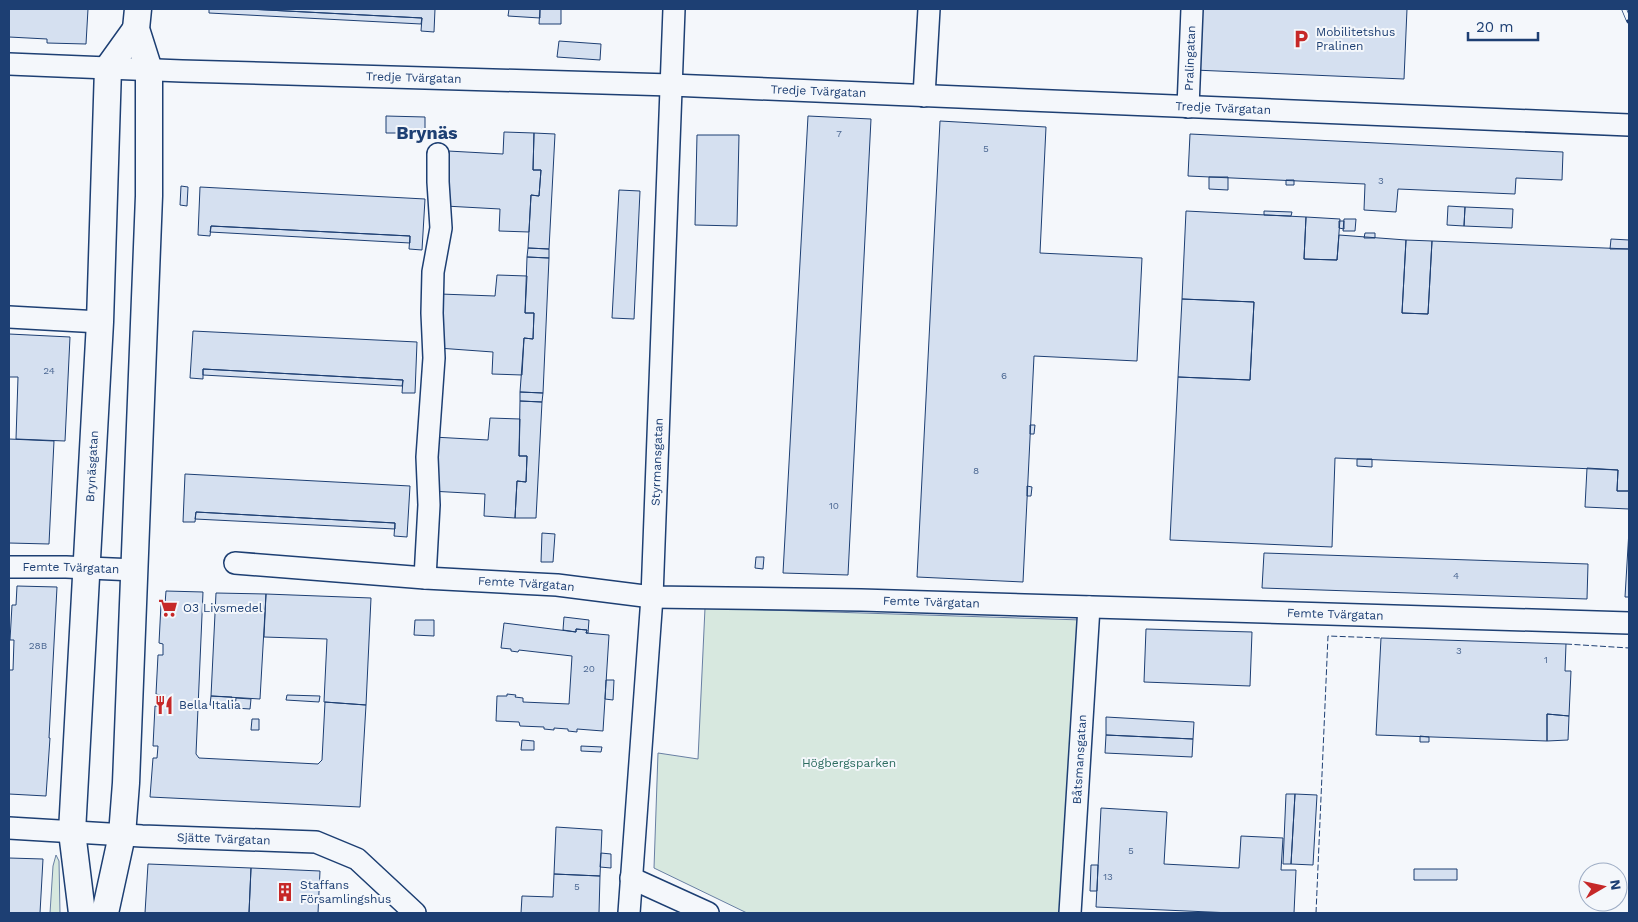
<svg xmlns="http://www.w3.org/2000/svg" width="1638" height="922" font-family="'Work Sans',sans-serif">
<style>
.green{fill:#d7e8df;stroke:#687fa3}
.building{fill:#d5e0f0;stroke:#1d3f73}
.lines{fill:none;stroke-linecap:round;stroke-linejoin:round}
.minor-casing{stroke:#1d3f73;stroke-width:24}
.tertiary-casing{stroke:#1d3f73;stroke-width:29}
.minor{stroke:#f4f7fb;stroke-width:21}
.tertiary{stroke:#f4f7fb;stroke-width:26}
.rail-casing{stroke:#1d3f73;stroke-width:5.5}
.rail{stroke:#f4f7fb;stroke-width:4;stroke-dasharray:11;stroke-linecap:butt}
.fence{stroke:#1d3f73;stroke-width:1;stroke-dasharray:6 2.5;stroke-linecap:butt}
.labels{text-anchor:middle;stroke-width:4;stroke-linejoin:round;paint-order:stroke}
.number-label{font-size:10px;fill:#4b6792}
.poi-label{font-size:12px;fill:#1d3f73;stroke:#f4f7fb;text-anchor:start}
.street-label{font-size:12px;fill:#1d3f73;stroke:#f4f7fb}
.park-label{font-size:12px;fill:#2c6c60;stroke:#f4f7fb}
.district-label{font-size:18px;font-weight:bold;fill:#1d3f73;stroke:#f4f7fb}
</style>
<rect width="100%" height="100%" fill="#f4f7fb"/>
<path class="green" d="M705,608L1082,620L1063,913H747L654,868L658,753L698,759Z
M56,855L59,861L60,913H50L53,866Z"/>
<path class="building" d="M9,9H88L86,44L47,43V39L9,37Z
M209,9H247L422,18L421,24L209,13Z
M248,9H435L434,32L421,31L422,18Z
M509,9H540V18L508,16Z
M540,9H561V24H539Z
M1196,9H1407L1404,79L1194,70Z
M559,41L601,44L600,60L557,57Z
M386,116L425,117V133H386Z
M808,116L871,119L848,575L783,573Z
M940,121L1046,127L1040,253L1142,258L1137,361L1034,356L1023,582L917,577Z
M504,132L534,133L533,170H541L539,196L531,195L529,232L499,231L500,209L445,206L448,151L503,154Z
M534,133L555,134L549,249L528,248L531,195L539,196L541,170H533Z
M1190,134L1563,152L1562,180L1516,178L1515,194L1398,189L1396,212L1364,210L1365,184L1188,176Z
M697,135H739L737,226L695,225Z
M1209,177H1228V190L1209,189Z
M1286,180H1294V185H1286Z
M181,186L188,187L187,206L180,205Z
M200,187L425,199L422,250L409,249L410,236L211,226L210,236L198,235Z
M619,190L640,191L634,319L612,318Z
M1448,206L1465,207L1464,226L1447,225Z
M1465,207L1513,209L1512,228L1464,226Z
M1186,211L1306,217L1304,259L1337,260L1339,235L1406,240L1402,313L1428,314L1432,241L1629,249V491H1617L1618,470L1335,458L1332,547L1170,540L1178,377L1250,380L1254,302L1182,299Z
M1264,211L1292,212L1291,216L1264,215Z
M1306,217L1340,219L1337,260L1304,259Z
M1344,219H1356L1355,231H1343Z
M1339,221H1344V229L1339,228Z
M211,226L410,236V243L210,232Z
M1365,233H1375V238H1364Z
M1611,239L1629,240V249H1610Z
M1406,240L1432,241L1428,314L1402,313Z
M528,248L549,249V258L527,257Z
M527,257L549,258L543,393L520,392L524,338L533,339L534,313H525Z
M497,275L527,276L525,313H534L533,339L524,338L522,375L492,374L493,352L438,348L440,294L495,296Z
M1182,299L1254,302L1250,380L1178,377Z
M193,331L417,342L415,393H402L403,380L203,369V379L190,378Z
M9,334L70,337L65,441L16,439L18,377H9Z
M203,369L403,380L402,386L203,375Z
M520,392L543,393L542,402L520,401Z
M520,401L542,402L536,518H515L517,481L526,482L527,456H519Z
M490,418L520,419L519,456H527L526,482L517,481L515,518L484,516L485,494L430,491L433,437L488,440Z
M1030,425H1035L1034,434H1030Z
M9,439L54,441L49,544L9,543Z
M1357,459H1372V467L1357,466Z
M1587,468L1618,470L1617,491H1629V509L1585,507Z
M185,474L410,486L407,537L394,536L395,523L196,512L195,522H183Z
M1027,486L1032,487L1031,496H1027Z
M196,512L395,523V529L195,519Z
M1629,530V597H1625Z
M542,533L555,534L553,562H541Z
M1264,553L1588,564L1587,599L1262,588Z
M756,557H764L763,569L755,568Z
M17,586L57,587L49,738H50L46,796L9,794V670H13L14,640H10L12,605H16Z
M166,591L203,592L196,754L199,758L318,764L322,760L325,702L366,705L360,807L150,797L153,758H157L158,746H153L155,706H160V695L156,694L158,655H163V644L159,643L161,604H165Z
M216,593L266,594L260,699L211,696Z
M266,594L371,598L366,705L324,702L327,639L264,637Z
M564,617L589,620L588,633H586L587,630L576,629V632L563,630Z
M415,620H434V636L414,635Z
M504,623L576,632V629L587,630L586,633L609,635L603,731L577,729V732L568,731V729L554,728V730L544,729V727L520,726L519,722L496,721L497,696H507V694L516,695L515,697L523,698V702L569,704L572,656L519,650L518,652L511,651V649L501,648Z
M1146,629L1252,632L1250,686L1144,682Z
M1381,638L1566,644L1565,671H1571L1569,716L1547,714V741L1376,735Z
M606,680H614L613,700L605,699Z
M287,695L320,696L319,702L286,700Z
M211,696L232,697V706L210,705Z
M236,698L251,699L250,709L235,708Z
M1547,714L1569,716L1568,740L1547,741Z
M1106,717L1194,722L1193,739L1106,735Z
M252,719H259V730H251Z
M1106,735L1193,739L1192,757L1105,753Z
M1420,736L1429,737V742H1420Z
M522,740L534,741V750H521Z
M581,746L602,747L601,752L581,751Z
M1286,794H1295L1291,864H1283Z
M1295,794L1317,795L1313,865L1291,864Z
M1101,808L1167,812L1164,864L1239,868L1241,836L1283,838L1281,870H1296L1294,913H1232L1096,907Z
M556,827L602,830L600,876L554,874Z
M601,853L611,854V868L600,867Z
M9,858L43,859L40,913H9Z
M148,864L251,868L249,913H145Z
M1091,865H1098L1097,891H1090Z
M251,868L320,871L318,913H249Z
M1414,869H1457V880H1414Z
M554,874L600,876L599,913H521L522,896L553,897Z"/>
<g class="lines">
<g class="minor-casing">
<g id="minor">
<path id="s1" d="M9,64L182,71L671,85L1629,125"/>
<path d="M924,96L929,9"/>
<path id="s2" d="M1188,107L1192,9"/>
<path d="M9,317L100,322"/>
<path id="s3" d="M235,563L425,578L557,585L652,597L861,600L1629,623"/>
<path id="s4" d="M9,567H66L135,570"/>
<path d="M425,578L429,505L427,457L434,358L432,313L433,272L441,228L438,182V154"/>
<path id="s5" d="M9,828L142,836L316,842L357,859L415,913"/>
<path d="M631,878L708,913"/>
<path id="s6" d="M629,913L652,597L674,9"/>
<path id="s7" d="M1070,913L1089,607"/>
</g>
</g>
<g class="tertiary-casing">
<g id="tertiary">
<path id="s8" d="M82,913L72,832L100,322L108,68L136,29"/>
<path d="M105,913L122,835L126,783L149,196V70L136,29L138,9"/>
</g>
</g>
<use href="#minor" class="minor"/>
<use href="#tertiary" class="tertiary"/>
<g class="rail-casing">
<path id="rail" d="M1624,9L1629,21"/>
</g>
<use href="#rail" class="rail"/>
<path class="fence" d="M1566,644L1629,648
M1316,913L1328,636L1381,638"/>
</g>
<defs>
<g id="parking-bare" transform="scale(1.5)"><path d="M-3.5-5.5H1a3.5 3.5 0 0 1 0 7H-1V5.5H-3.5ZM-1-3.4V-.6H.8a1.4 1.4 0 0 0 0-2.8Z" fill="#c62828" stroke="#f4f7fb" stroke-width="2.5" paint-order="stroke"/></g>
<g id="supermarket-bare" transform="scale(1.5)"><path d="M-6-5.5h2.5l.6 2H6L4.5 2H-2.5L-4.4-4H-6ZM-1.5 3.2a1.3 1.3 0 1 0 .1 0ZM3 3.2a1.3 1.3 0 1 0 .1 0Z" fill="#c62828" stroke="#f4f7fb" stroke-width="2.5" paint-order="stroke"/></g>
<g id="restaurant-bare" transform="scale(1.5)"><path d="M-5-6h1v4h1v-4h1v4h1v-4h1v5L-1.5 .5V6h-2V.5L-5-1ZM5-6V6H3V1.5H1.5Q1.5-4 5-6Z" fill="#c62828" stroke="#f4f7fb" stroke-width="2.5" paint-order="stroke"/></g>
<g id="building-bare" transform="scale(1.5)"><path d="M-4-6H4V6H1V3H-1V6H-4ZM-2.5-4.3h1.7v1.8h-1.7ZM.8-4.3h1.7v1.8H.8ZM-2.5-1h1.7V.8h-1.7ZM.8-1h1.7V.8H.8Z" fill="#c62828" stroke="#f4f7fb" stroke-width="2.5" paint-order="stroke"/></g>
</defs>
<g fill-rule="evenodd">
<use href="#parking-bare" x="1301" y="39"/>
<use href="#supermarket-bare" x="168" y="608"/>
<use href="#restaurant-bare" x="164" y="705"/>
<use href="#building-bare" x="285" y="892"/>
</g>
<g class="labels">
<g class="number-label">
<text x="839" y="137">7</text>
<text x="986" y="152">5</text>
<text x="1381" y="184">3</text>
<text x="49" y="374">24</text>
<text x="1004" y="379">6</text>
<text x="976" y="474">8</text>
<text x="834" y="509">10</text>
<text x="1456" y="579">4</text>
<text x="38" y="649">28B</text>
<text x="1459" y="654">3</text>
<text x="1546" y="663">1</text>
<text x="589" y="672">20</text>
<text x="1131" y="854">5</text>
<text x="1108" y="880">13</text>
<text x="577" y="890">5</text>
</g>
<g class="poi-label">
<text x="1316" y="36">Mobilitetshus<tspan x="1316" dy="14">Pralinen</tspan></text>
<text x="183" y="612">O3 Livsmedel</text>
<text x="179" y="709">Bella Italia</text>
<text x="300" y="889">Staffans<tspan x="300" dy="14">Församlingshus</tspan></text>
</g>
<g class="street-label">
<text dy="4" stroke="none"><textPath href="#s2" startOffset="49">Pralingatan</textPath></text>
<text dy="4" stroke="none"><textPath href="#s1" startOffset="405">Tredje Tvärgatan</textPath></text>
<text dy="4" stroke="none"><textPath href="#s1" startOffset="810">Tredje Tvärgatan</textPath></text>
<text dy="4" stroke="none"><textPath href="#s1" startOffset="1215">Tredje Tvärgatan</textPath></text>
<text dy="4" stroke="none"><textPath href="#s6" startOffset="452">Styrmansgatan</textPath></text>
<text dy="4" stroke="none"><textPath href="#s8" startOffset="448">Brynäsgatan</textPath></text>
<text dy="4" stroke="none"><textPath href="#s4" startOffset="62">Femte Tvärgatan</textPath></text>
<text dy="4" stroke="none"><textPath href="#s3" startOffset="292">Femte Tvärgatan</textPath></text>
<text dy="4" stroke="none"><textPath href="#s3" startOffset="698">Femte Tvärgatan</textPath></text>
<text dy="4" stroke="none"><textPath href="#s3" startOffset="1102">Femte Tvärgatan</textPath></text>
<text dy="4" stroke="none"><textPath href="#s7" startOffset="154">Båtsmansgatan</textPath></text>
<text dy="4" stroke="none"><textPath href="#s5" startOffset="215">Sjätte Tvärgatan</textPath></text>
</g>
<g class="park-label">
<text x="849" y="767">Högbergsparken</text>
</g>
<g class="district-label">
<text x="427" y="139">Brynäs</text>
</g>
</g>
<rect width="1638" height="922" fill="none" stroke="#1d3f73" stroke-width="20"/>
<g transform="translate(1603 887) rotate(81)"><circle r="24" fill="#f4f7fb" stroke="#9eadc5"/>
<path d="M0-4L9 19L0 12L-9 19Z" fill="#c62828"/>
<text y="-8" font-size="14" font-weight="bold" text-anchor="middle" fill="#1d3f73">N</text>
</g>
<path d="M1468 32v8h70v-8" fill="none" stroke="#1d3f73" stroke-width="2.5"/>
<text x="1476" y="32" font-size="15" fill="#1d3f73" stroke="#f4f7fb" stroke-width="4" paint-order="stroke">20 m</text>
</svg>
